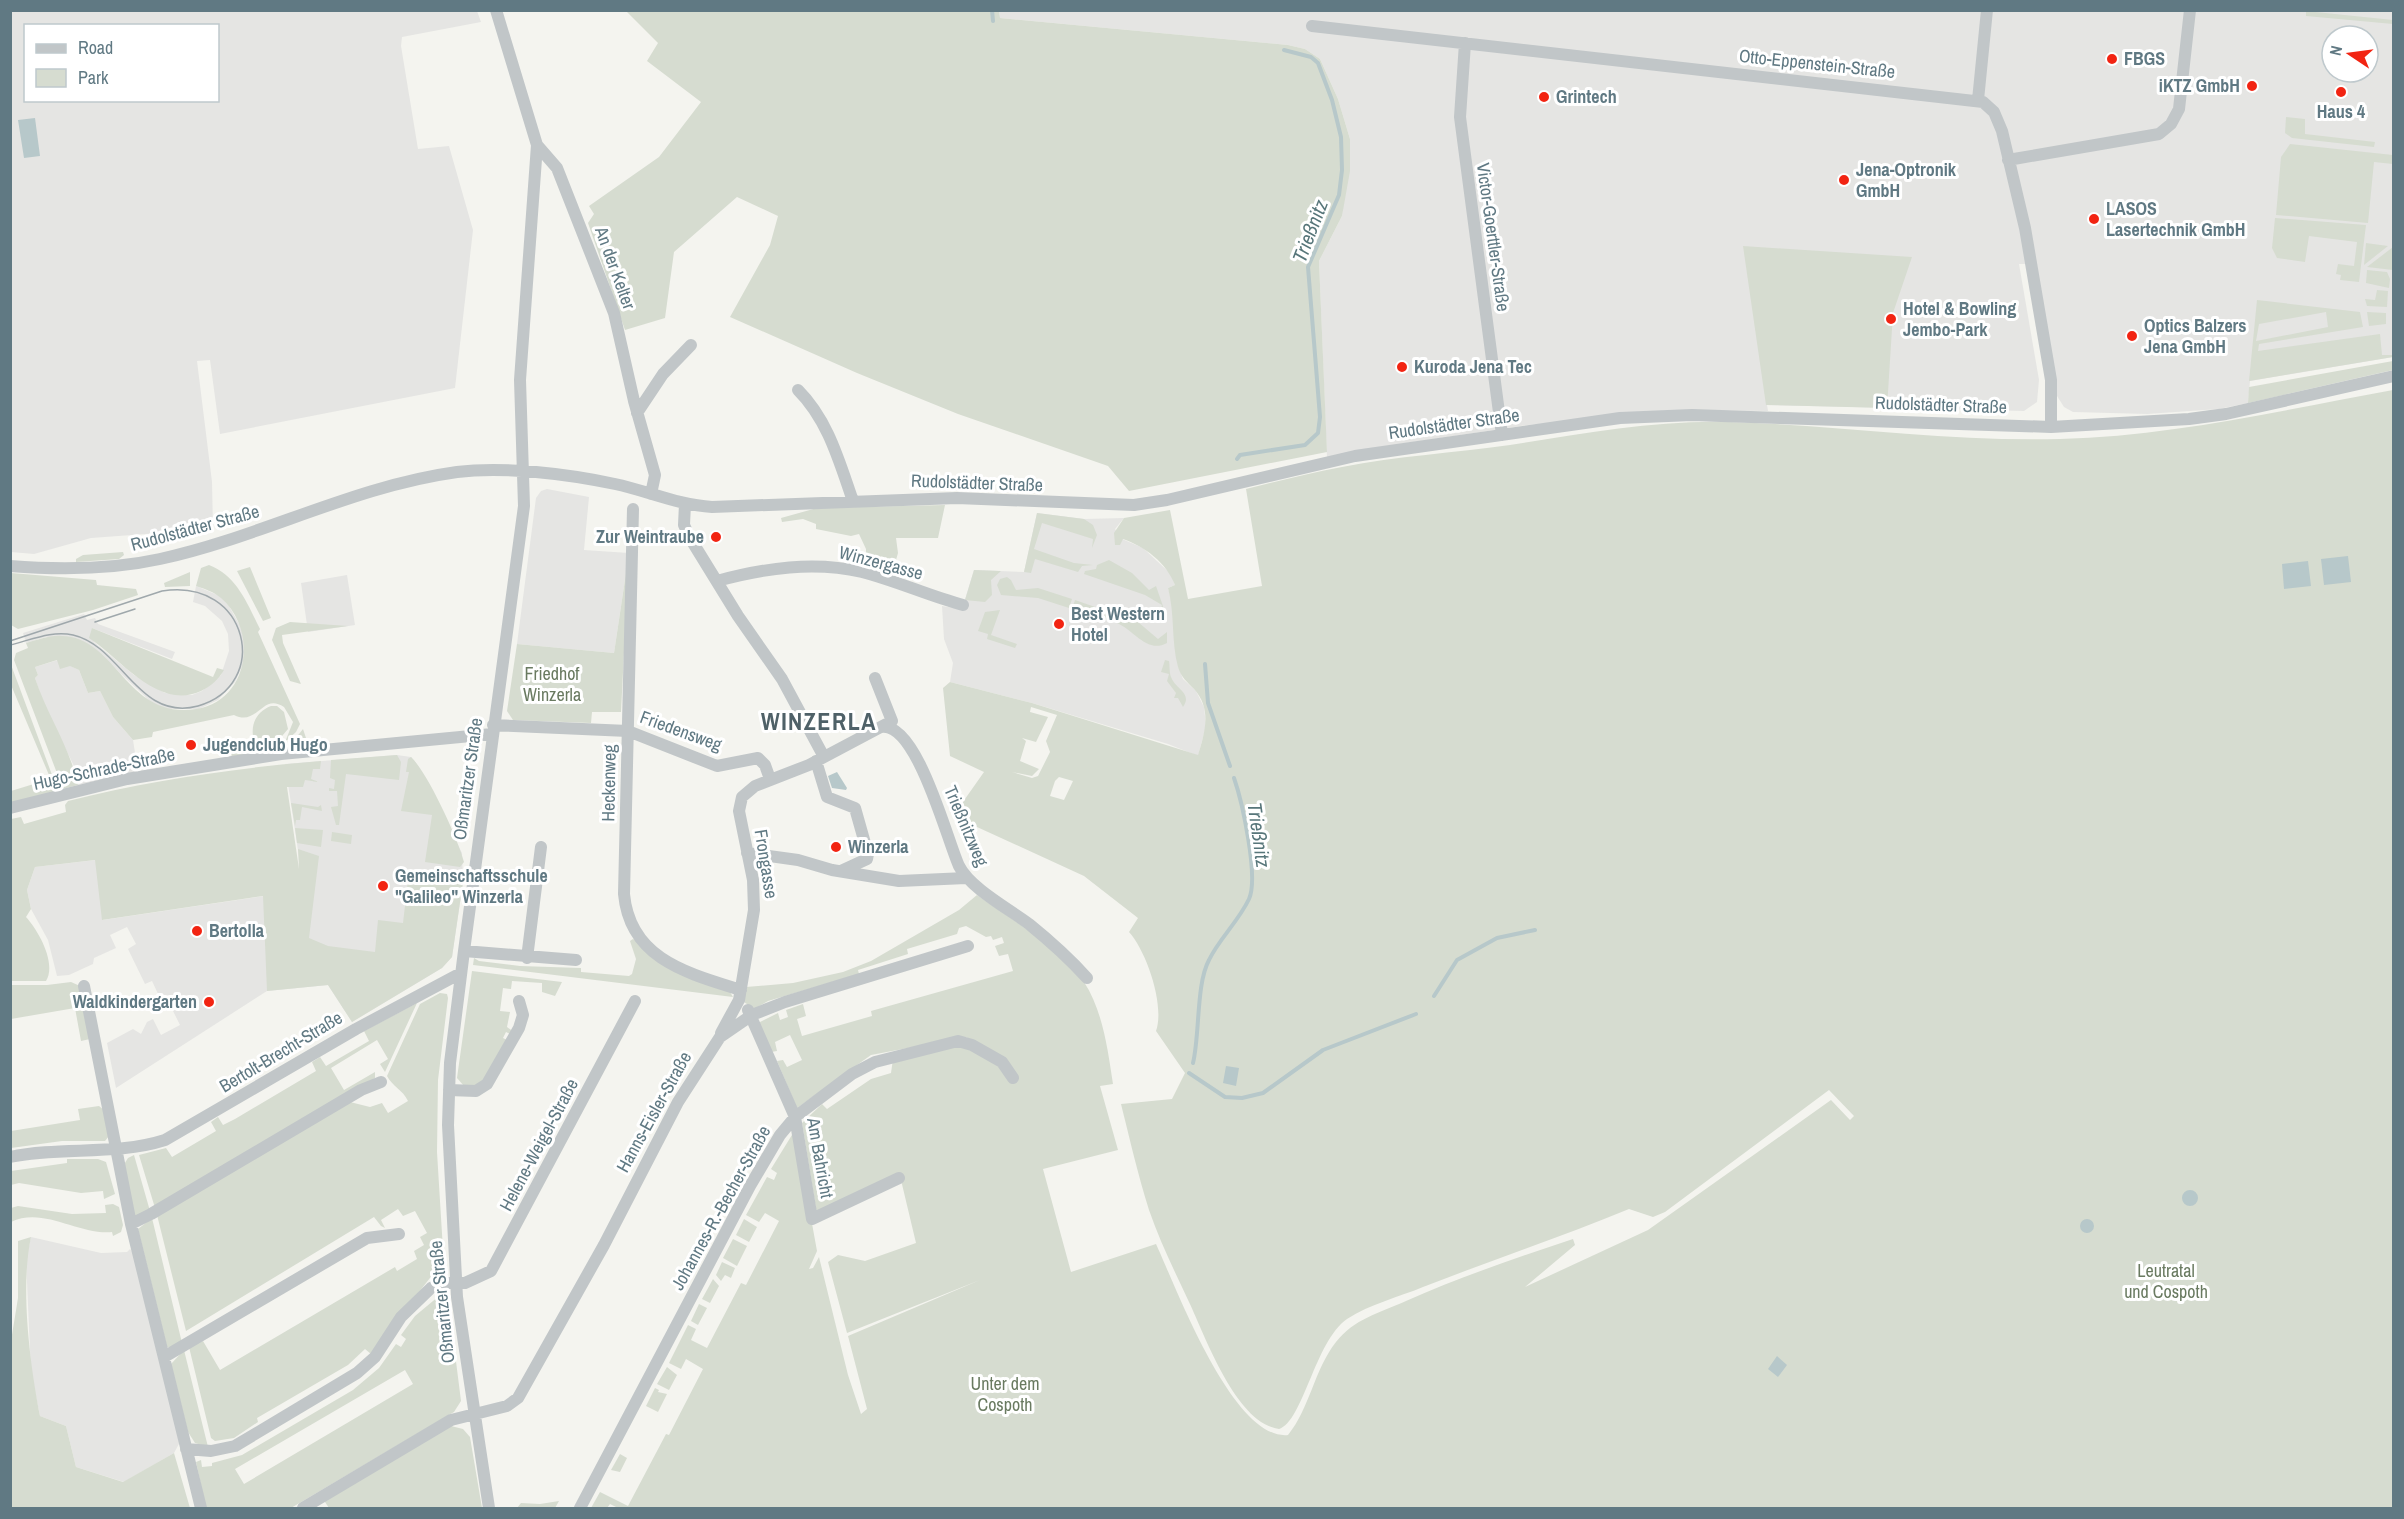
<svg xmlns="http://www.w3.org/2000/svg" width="2404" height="1519" font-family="'Archivo Narrow',sans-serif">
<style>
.built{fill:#e5e5e3;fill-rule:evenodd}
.green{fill:#d6dcd0;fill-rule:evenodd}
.water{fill:#b7c8ca}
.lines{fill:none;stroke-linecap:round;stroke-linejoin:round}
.stream{stroke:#b7c8ca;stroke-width:4}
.minor{stroke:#c1c6c8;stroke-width:12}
.tram{stroke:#9fa8ac;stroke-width:1.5}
.poi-dot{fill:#f22412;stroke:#fff;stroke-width:2}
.labels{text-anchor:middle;stroke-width:6;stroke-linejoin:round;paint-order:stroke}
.poi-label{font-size:18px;font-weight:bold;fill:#607983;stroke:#fff;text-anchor:start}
.street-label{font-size:18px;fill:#607983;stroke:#fff}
.park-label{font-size:18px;fill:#697a60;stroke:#fff}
.water-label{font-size:20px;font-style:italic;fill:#57767a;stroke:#fff}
.district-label{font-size:24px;font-weight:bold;letter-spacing:1.5px;fill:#4f6168;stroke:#fff}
</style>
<rect width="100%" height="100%" fill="#f4f4ef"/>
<path class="built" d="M10,11H477L481,22L402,37L401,46L418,149L449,146L473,230L455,388L220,434L210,360L197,361L212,482L213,529L91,538L34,554L11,552ZM26,26H218V100H26Z
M999,11H2393V357L2250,381L2248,403L2219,409L2147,414L2073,412L2064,407L2057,396L2034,264H2019L2039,380L2037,402L2024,411L1767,405L1768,411L1680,410L1528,425L1400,444L1327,458L1319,261L1342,216L1350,139L1338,99L1320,59L1305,49L1288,45L1000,18ZM2332,36H2368V72H2332Z
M547,489L589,497L584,550L629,553L614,653L517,644L536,498L541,491Z
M1037,513L1084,519L1124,518L1115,529L1122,539L1143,548L1171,574L1175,585L1168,588L1174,609L1178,666L1183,679L1196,691L1204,707L1206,726L1198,756L1168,744L1032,703L950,682L953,663L944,639L942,606L962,609L974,570L1024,572Z
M347,575L355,625L308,632L301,583Z
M196,586L220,596L229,606L243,631L246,643L244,662L235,682L218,700L199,709H166L152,703L91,646L77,639L46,637L26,643L23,633L84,614L87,620L95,618L98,624L175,652L172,659L92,628L94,642L134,675L165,693L192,695L202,691L221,675L229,651L228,634L222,621L205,606L193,602Z
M58,660L79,670L88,693L100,691L113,717L133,740L138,772L78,785L74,766L44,705L35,678L38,675L35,667Z
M397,755L411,757L416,763L462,853L463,882L452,957L442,968L352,1022L328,985L267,991L116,1088L107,1043L133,1029L141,1034L147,1022L153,1019L161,1035L180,1025L172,1009L166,1011L152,981L145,984L128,949L136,944L127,927L110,935L116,948L94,958L93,964L69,975L57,976L48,940L31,909L27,890L35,867L96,860L103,920L304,890L285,764Z
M31,1237L101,1253L127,1252L130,1249L133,1252L180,1442L174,1453L124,1482L76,1467L66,1426L40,1416L31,1373L26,1259Z"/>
<path class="green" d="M626,11H999L1000,18L1288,45L1305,49L1320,59L1338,99L1350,139V171L1342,216L1319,261L1327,452L1129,491L1108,466L958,414L857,373L730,317L770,245L778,216L737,197L674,252L665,318L625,330L588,223L594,214L589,206L659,157L701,102L647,61L658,43Z
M2306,11L2393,20V24L2306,16Z
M2286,117L2305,119V134L2375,142L2374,147L2292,138L2285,133Z
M2290,144L2393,155V164L2374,162L2368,223L2276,215L2281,157Z
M2275,218L2366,225L2359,282L2340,280L2341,275L2336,274L2338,264L2354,266L2357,242L2309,236L2305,262L2277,258L2272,248Z
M2366,243L2388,246L2364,265Z
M1743,246L1912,257L1893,313L1887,408L1766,405Z
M2393,247V270L2367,267Z
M2367,270L2387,272L2390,279L2389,288L2366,283Z
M2377,290L2388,291L2387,307L2367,306L2365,299L2375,300Z
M2257,300L2360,312L2363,327L2259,344L2258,351L2380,334L2382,355H2392L2393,346V357L2249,381ZM2326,312L2328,327L2256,341L2259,324Z
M2367,312L2386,313V324L2369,326Z
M2393,361V370L2248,403L2249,387Z
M2393,390V1508H618L610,1504L607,1508H591L600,1492L628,1506L666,1434L669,1435L703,1369L686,1359L681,1369L669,1363L688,1325L696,1329L691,1340L707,1348L741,1283L746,1285L779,1221L765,1213L759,1222L746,1215L767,1177L774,1180L777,1173L771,1169L795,1130L817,1251L809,1269L813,1268L819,1257L848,1375L861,1414L867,1409L848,1336L980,1280L847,1333L828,1262L838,1255L865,1261L916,1243L901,1180L818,1221L802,1123L822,1104L827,1109L871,1079L891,1073L893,1059L959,1043L984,1048L966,1037L871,1055L797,1108L777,1061L783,1060L787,1067L802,1060L790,1035L775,1042L777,1051L771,1052L758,1023L778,1013L780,1020L788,1017L786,1010L803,1004L806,1016L797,1019L802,1036L872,1016L871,1011L1013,971L1008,954L999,956L995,946L1004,943L1002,937L993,940L991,936L986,937L966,926L959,928L957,934L907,949L908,954L858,970L859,974L768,1001L754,1009L744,1002L746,987L793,983L843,972L871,961L959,910L977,895C1007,916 1065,952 1084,982C1103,1011 1108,1051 1113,1084L1100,1086L1118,1150L1043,1169L1071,1272L1156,1244C1176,1287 1233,1441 1288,1435C1310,1408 1314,1370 1336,1342C1354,1319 1379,1313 1406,1301C1460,1277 1516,1258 1573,1239L1575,1245L1525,1287L1648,1230L1831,1100L1850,1120L1854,1116L1829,1090L1665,1212L1653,1217L1629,1209C1561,1237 1492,1260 1423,1287C1399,1297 1370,1304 1347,1319C1315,1341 1303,1422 1279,1429C1236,1423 1206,1338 1189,1302C1175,1272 1160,1242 1149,1210C1138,1175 1130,1140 1121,1104L1172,1099L1185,1073L1156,1031C1165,1006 1147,952 1129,932L1138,918L1084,876L953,816L984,772L950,756L943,688L950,682L1032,703L1198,755C1205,732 1212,709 1194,689C1187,682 1181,677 1178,667C1171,641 1175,614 1168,588L1175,585C1166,562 1145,547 1123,539L1120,545H1115L1114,533L1124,518L1170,510L1188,599L1262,586L1246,489C1278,481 1310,473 1342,467C1397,456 1454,453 1510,445C1583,434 1654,420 1729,422C1839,425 1950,442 2060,439C2173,436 2283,410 2393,390ZM1031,707L1057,715L1046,741L1050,752L1038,776L1032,778L1012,772L1032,776L1039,769L1020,761L1026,741L1022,738L1036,742L1048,717L1030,712ZM1059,777L1073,781L1064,800L1050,796L1055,781Z
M945,505L938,538H896L898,553L892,574L866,567V549L859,534L851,536L816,529V524L803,519L782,522L781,518L817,508Z
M1037,513L1084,519L1093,525L1097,535L1092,548L1093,539L1042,523L1034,549L1074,563L1093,565L1082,566L1078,572L1035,559L1031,573L1024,572Z
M123,552L124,555L119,559L76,562V559L83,555Z
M629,553L621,712H592L591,723L513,720L507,711L517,644L614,653Z
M1109,560L1132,573L1149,590L1156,586L1165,612L1159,614L1162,605L1145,595L1084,574L1085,571L1096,569L1097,565Z
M209,565C237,576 247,603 260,629L258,632L300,724L296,732L285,742L293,722L284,707C262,692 258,727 234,715L153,732L152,737L133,740L113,717L100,691L88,693L79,670L70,666L60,669L57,660L35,667L38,675L35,678C47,715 70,747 78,785L63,789L14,660L16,653L28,648L26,643C38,640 50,635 62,636C117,637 126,720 196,709C249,701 259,631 221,598C214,592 205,589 196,586L201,568Z
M250,567L271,618L263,621L237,571Z
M974,570L1001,571L991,580L992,595L985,602L965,600Z
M190,572V586L165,587L164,583Z
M11,573L96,580L97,585L136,589L138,595L93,610L18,629L11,625Z
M1007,577L1011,580L1016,590L1038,588L1072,599L1069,608L1038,598L1001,595L997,585L1000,579Z
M1075,600L1138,622L1158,639L1167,632V643C1147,654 1134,630 1117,623C1103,617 1087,614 1072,609Z
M1000,610L991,635L1017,644L1015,648L987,639L988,634L978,631L985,612Z
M290,622L348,626L282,635L283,643L301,684L290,681L272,640L276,628Z
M92,628L213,677L217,668L224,670C219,679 210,687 201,691C158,711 120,658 89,638Z
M1165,660L1169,661C1170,666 1169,672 1171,677C1175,689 1193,693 1183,707L1178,698H1174L1176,693L1167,681L1169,674L1161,672Z
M10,662L58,791L11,803V791L37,783L38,779L49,775L11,685Z
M271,706H277L284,712L288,729L277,742L260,743L253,736C251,722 258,711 271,706Z
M303,729L306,738L297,747L232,757L231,753L243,748L250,739C272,754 287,751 303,729Z
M397,755L401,762L399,780L346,774L339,825H336L331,807L338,806L337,791H329V788L334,789L335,780L330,778L331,760Z
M411,757C428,773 458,839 464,862L460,867L425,862L432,815L401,811L409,772H406L408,759Z
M321,761L320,769H313L311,779L319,782L305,780L303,787H287L299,869L298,849L319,856L309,938L328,946L375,952L378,920L403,923L408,880L420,882L422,870L459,876L463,882L452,957L442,968L352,1022L328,985L267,991L263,896L102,920L95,860L35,867L27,890L31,909L26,917C38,930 57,963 46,981H11V819L21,817L24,824L66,812L65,805L68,801C150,780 236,768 321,761Z
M291,803L318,807L321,805L322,811L302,807L300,820H296L295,826Z
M295,828L323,830L321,847L297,843Z
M332,832L352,835L351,844L331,841Z
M633,939L730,992L733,997L473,965L474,958L479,961L520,966L581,968V972L629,976L632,974L636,959L630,941Z
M472,971L562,982L555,996L542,992V983L512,981L511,989L503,988L500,1011L510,1012L507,1027L514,1032L512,1035L506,1032L503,1038L509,1041L495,1067L478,1086H464L457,1078Z
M71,982L80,986L90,1039L81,1041L75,1008L11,1019V985H47Z
M440,993L447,994L448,998L438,1080L437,1152L443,1250L440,1265L371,1354L365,1349L348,1365L257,1418L258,1422L234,1438L215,1441L211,1438L189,1347L203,1341L220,1370L395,1267L397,1271L417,1259L414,1251L424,1245L420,1237L427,1233L415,1211L403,1216L398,1209L381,1220L385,1228L381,1226L374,1217L186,1331L157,1215L350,1102L370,1107L382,1103L388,1113L408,1101C403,1090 392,1086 387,1076L420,1004Z
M417,1003L385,1072L380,1064L388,1059L377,1040L331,1068L344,1090L375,1072V1078L155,1208L139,1155L166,1148L172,1157L216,1131L211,1122L218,1117L223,1125L235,1119L316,1071L312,1062L320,1057L326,1066L369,1041L364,1031Z
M99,1106L104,1110L109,1136L105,1141H62L11,1148V1131L80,1120L78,1109Z
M134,1155L150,1211L139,1216L134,1215L123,1166L128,1158Z
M67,1159H98L106,1162L115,1194L104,1199L103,1191L81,1193L19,1183L11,1185V1171L67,1163Z
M113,1204L119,1207L123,1225L121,1232L113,1236L112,1232C78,1235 43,1206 11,1222V1208L18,1206L72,1214L106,1213L105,1205Z
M152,1218L182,1343L172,1348L167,1347L138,1229Z
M744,1219L757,1227L749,1242L736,1235Z
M31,1237C20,1288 30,1365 40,1416L66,1426L76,1467L123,1482L174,1453L190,1508H11L10,1347L18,1298V1241Z
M733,1239L747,1246L737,1266L723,1258Z
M722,1262L735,1268L731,1278L725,1275L721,1281L716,1275Z
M713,1279L719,1286L710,1303L702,1299Z
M439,1296L446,1300L449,1306L461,1401L454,1412L291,1508H206L196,1462L201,1460L202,1467L212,1466V1463L242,1455L353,1390L379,1368L396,1344L401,1347L406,1339L401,1335L415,1316ZM405,1370L413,1384L244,1484L235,1469Z
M699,1304L707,1308L698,1325L691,1321Z
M184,1350L208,1447L195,1443L188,1432L171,1364Z
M667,1367L677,1375L669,1390L657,1384Z
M655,1388L659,1390L658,1392L667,1394L658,1412L646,1406Z
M451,1426L463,1429L470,1437L482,1508H329L323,1499Z
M620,1454L627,1458L620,1472L611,1470Z
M559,1501L555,1508H517L521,1503L540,1504Z"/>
<path class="water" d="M35,118L40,156L24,158L18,120Z
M2348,556L2351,582L2324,585L2321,559Z
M2308,561L2311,586L2284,589L2282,564Z
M837,772L847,788L846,790L832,788L828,776Z
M1226,1066L1239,1068L1236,1086L1223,1083Z
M2182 1198a8 8 0 1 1 16 0a8 8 0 1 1-16 0Z
M2080 1226a7 7 0 1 1 14 0a7 7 0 1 1-14 0Z
M1777,1356L1787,1365L1778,1377L1768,1369Z"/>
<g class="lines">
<path class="stream" d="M992,10L993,21
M1237,459L1240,455L1305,445L1318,433L1320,417L1308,267L1339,195L1342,170L1341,137L1332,100L1318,63L1311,57L1284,50
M1205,664L1208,703L1230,766
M1434,996L1457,960L1497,938L1535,930
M1193,1063C1200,1034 1196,984 1209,960C1219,939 1238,922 1249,899C1259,877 1242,801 1234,778
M1189,1073L1225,1097L1242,1098L1263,1093L1323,1050L1416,1014"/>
<path class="minor" d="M1312,26L1983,102L1994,112L2002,131L2025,228L2051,380V427
M1465,43L1460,117L1502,435
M1978,100L1987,10
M537,145L557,168L614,313L634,401L655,475L651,494
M2008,160L2159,134L2171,124L2179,109L2190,10
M798,390C828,420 839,461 853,501
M637,413L663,374L691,345
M685,504L684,525L690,538L738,616L782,679L824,757
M633,509L624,894C630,959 687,973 741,990
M10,566C61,570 110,570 160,559C261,537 354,486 457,472C504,466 568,474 615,484C648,491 678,505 712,507L957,498L1134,505L1167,500L1355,456L1620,418L1692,415L2051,427L2189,419L2226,414L2394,376
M717,581C765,568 814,561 862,572C897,581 929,596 963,605
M493,725L628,731L717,766L758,758L765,765L770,779
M881,727C917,721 947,840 959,866C970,888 1009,909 1029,924C1050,941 1069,958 1087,978
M816,761L827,797L855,808L868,854L867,859L841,871
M10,808L127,779L281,754L492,734
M747,853L798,860L832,870L899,881L966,878
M464,951L576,960
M527,958L541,847
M84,986L131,1224L201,1508
M748,1010L795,1117L812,1219L899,1178
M721,1033L739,1000L754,910L753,880L739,811L742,797L755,786L809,765L892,721L875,678
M449,1090L476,1091L487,1084L519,1028L523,1015L519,1001
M10,1157C62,1146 115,1156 165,1140L356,1029L461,973
M131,1224L151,1214L361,1090L381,1082
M164,1357L367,1238L399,1234
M186,1449L211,1451L235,1446L357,1373L375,1357L401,1317L431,1288L442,1283H465L491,1271L635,1001
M303,1508L451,1420L507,1406L518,1398L604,1245L678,1102L720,1037L752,1015L785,1002L968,946
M489,1508L457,1297L448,1125L450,1063L464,951L524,506L520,380L537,145L496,10
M580,1508L750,1186L780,1135L795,1117L852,1074L875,1062L958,1041L972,1045L1002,1062L1013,1078"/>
<path class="tram" d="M95,622L135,609
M10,641L162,591C249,577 272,685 198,706C138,722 122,646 73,635C52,630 31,640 10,645"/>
</g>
<g class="poi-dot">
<circle cx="2112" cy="59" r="6"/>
<circle cx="2252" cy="86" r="6"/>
<circle cx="2341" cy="92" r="6"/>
<circle cx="1544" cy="97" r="6"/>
<circle cx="1844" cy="180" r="6"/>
<circle cx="2094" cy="219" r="6"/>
<circle cx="1891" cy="319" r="6"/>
<circle cx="2132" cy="336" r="6"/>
<circle cx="1402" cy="367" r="6"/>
<circle cx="716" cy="537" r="6"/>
<circle cx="1059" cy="624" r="6"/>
<circle cx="191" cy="745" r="6"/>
<circle cx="836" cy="847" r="6"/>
<circle cx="383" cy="886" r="6"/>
<circle cx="197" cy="931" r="6"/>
<circle cx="209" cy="1002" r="6"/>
</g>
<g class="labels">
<g class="poi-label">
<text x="2124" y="65">FBGS</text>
<text x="2240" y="92" text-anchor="end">iKTZ GmbH</text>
<text x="1556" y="103">Grintech</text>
<text x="2341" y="118" text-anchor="middle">Haus 4</text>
<text x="1856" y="176">Jena-Optronik<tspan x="1856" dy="21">GmbH</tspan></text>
<text x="2106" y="215">LASOS<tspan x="2106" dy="21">Lasertechnik GmbH</tspan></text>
<text x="1903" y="315">Hotel &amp; Bowling<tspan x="1903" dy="21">Jembo-Park</tspan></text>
<text x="2144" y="332">Optics Balzers<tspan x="2144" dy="21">Jena GmbH</tspan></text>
<text x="1414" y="373">Kuroda Jena Tec</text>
<text x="704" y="543" text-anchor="end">Zur Weintraube</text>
<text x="1071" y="620">Best Western<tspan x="1071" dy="21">Hotel</tspan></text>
<text x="203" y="751">Jugendclub Hugo</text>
<text x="848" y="853">Winzerla</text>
<text x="395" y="882">Gemeinschaftsschule<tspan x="395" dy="21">"Galileo" Winzerla</tspan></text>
<text x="209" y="937">Bertolla</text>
<text x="197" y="1008" text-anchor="end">Waldkindergarten</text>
</g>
<g class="street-label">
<text transform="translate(1817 64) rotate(6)" y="6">Otto-Eppenstein-Straße</text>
<text transform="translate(1493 237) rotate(82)" y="6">Victor-Goerttler-Straße</text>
<text transform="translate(615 268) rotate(70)" y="6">An der Kelter</text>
<text transform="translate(1941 405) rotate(2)" y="6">Rudolstädter Straße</text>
<text transform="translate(1454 424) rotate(-8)" y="6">Rudolstädter Straße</text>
<text transform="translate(977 483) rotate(2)" y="6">Rudolstädter Straße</text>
<text transform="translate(195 528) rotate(-15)" y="6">Rudolstädter Straße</text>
<text transform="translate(881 563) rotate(15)" y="6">Winzergasse</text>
<text transform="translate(681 731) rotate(20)" y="6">Friedensweg</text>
<text transform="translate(104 769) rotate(-12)" y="6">Hugo-Schrade-Straße</text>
<text transform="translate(468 779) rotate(-82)" y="6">Oßmaritzer Straße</text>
<text transform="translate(609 783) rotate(-89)" y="6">Heckenweg</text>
<text transform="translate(966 826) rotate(67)" y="6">Trießnitzweg</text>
<text transform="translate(766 864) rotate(81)" y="6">Frongasse</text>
<text transform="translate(281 1052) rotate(-31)" y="6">Bertolt-Brecht-Straße</text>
<text transform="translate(654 1112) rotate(-61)" y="6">Hanns-Eisler-Straße</text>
<text transform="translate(539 1145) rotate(-62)" y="6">Helene-Weigel-Straße</text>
<text transform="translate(820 1158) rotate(80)" y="6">Am Bahricht</text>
<text transform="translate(721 1208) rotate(-61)" y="6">Johannes-R.-Becher-Straße</text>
<text transform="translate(442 1302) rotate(-96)" y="6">Oßmaritzer Straße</text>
</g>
<g class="park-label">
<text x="552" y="680">Friedhof<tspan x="552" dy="21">Winzerla</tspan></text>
<text x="2166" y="1277">Leutratal<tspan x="2166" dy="21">und Cospoth</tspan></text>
<text x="1005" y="1390">Unter dem<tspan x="1005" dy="21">Cospoth</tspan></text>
</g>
<g class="water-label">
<text transform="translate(1310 231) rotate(-69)" y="7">Trießnitz</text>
<text transform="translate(1259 835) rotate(82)" y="7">Trießnitz</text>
</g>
<g class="district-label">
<text x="819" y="730">WINZERLA</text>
</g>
</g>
<rect width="2404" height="1519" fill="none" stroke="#607983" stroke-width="24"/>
<rect x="24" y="24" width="195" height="78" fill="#ffffff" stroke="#bfc9cd" stroke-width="1.5"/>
<rect x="36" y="44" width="30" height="9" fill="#c1c6c8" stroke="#bfc9cd" stroke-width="1.5"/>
<text x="78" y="54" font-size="18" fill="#607983">Road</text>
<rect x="36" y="69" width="30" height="18" fill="#d6dcd0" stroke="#bfc9cd" stroke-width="1.5"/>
<text x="78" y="84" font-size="18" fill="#607983">Park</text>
<g transform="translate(2350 54) rotate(283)"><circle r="28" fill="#ffffff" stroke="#bfc9cd" stroke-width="1.5"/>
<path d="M0-4.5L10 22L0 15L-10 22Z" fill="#f22412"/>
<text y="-9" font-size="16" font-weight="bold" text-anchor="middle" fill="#607983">N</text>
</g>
</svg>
